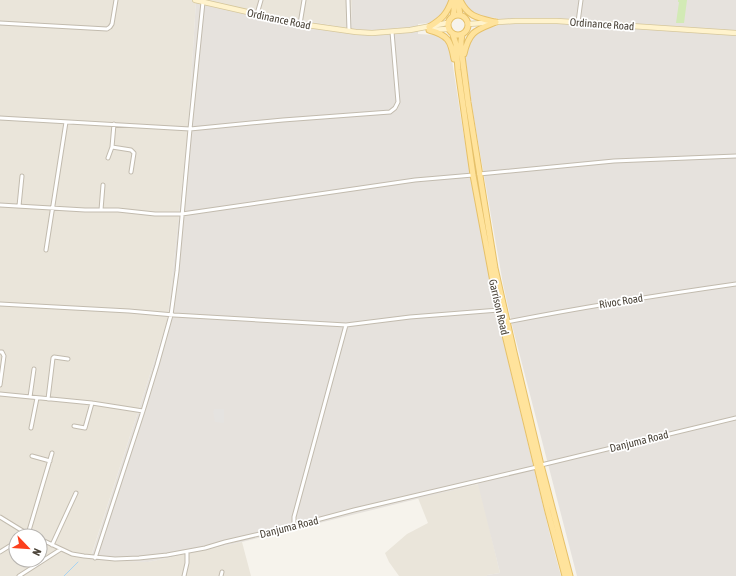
<svg xmlns="http://www.w3.org/2000/svg" width="736" height="576" font-family="'Asap Condensed',sans-serif">
<style>
.residential{fill:#eae5da;fill-rule:evenodd}
.industrial{fill:#e6e2dd}
.green{fill:#d2eab5}
.parking{fill:#e5e3e0}
.lines{fill:none;stroke-linecap:round;stroke-linejoin:round}
.stream{stroke:#a9d4f2;stroke-width:1}
.street-casing{stroke:#c2bbae;stroke-width:5}
.secondary-casing{stroke:#d6c79b;stroke-width:6}
.primary-casing{stroke:#e6c16a;stroke-width:7}
.street{stroke:#fff;stroke-width:3}
.secondary{stroke:#fff3cd;stroke-width:4.5}
.primary{stroke:#ffe39c;stroke-width:5}
.labels{text-anchor:middle;stroke-width:3.5;stroke-linejoin:round;paint-order:stroke}
.street-label{font-size:11px;fill:#4b4439;stroke:#fff}
</style>
<rect width="100%" height="100%" fill="#f6f3ec"/>
<path class="residential" d="M0,0H352L351,29L196,0L188,131L169,307L167,322L90,559L148,562L242,542L251,576H0ZM16,536H40V560H16Z
M479,484L500,573L487,575V576H399L389,562L385,553L407,534L428,523L418,498Z"/>
<path class="industrial" d="M196,0L351,29L352,0H449L446,8L442,14L438,18L429,23L418,24V34L438,35L442,37L448,44L451,54L463,131L479,222L494,302L552,543L561,576H487V575L500,573L478,484L242,542L148,562L90,560L167,322L169,307L188,131Z
M463,0H736V576H577L513,329L503,284L473,113L465,56L468,43L477,33L489,27L497,26V18L483,17L474,13L466,7Z"/>
<path class="green" d="M678,0H687L684,23H676L679,2H678Z"/>
<path class="parking" d="M214,409H224V423L215,422L213,411H214Z"/>
<g class="lines">
<path class="stream" d="M64,576L78,562"/>
<g class="street-casing">
<path id="street" d="M348,0L349,31
M257,14L261,0
M578,22L581,0
M0,23L107,29L110,27L112,24L116,0
M300,24L304,0
M0,118L190,129L283,120L390,112L395,108L398,102L392,32
M112,147L131,150L134,153L131,172
M108,158L112,147L114,124
M479,174L614,161L736,156
M0,205L85,210H118L155,214H182L415,180L473,175
M19,206L22,176
M101,210L103,185
M46,250L66,122
M0,304L129,311L174,315L346,325L410,317L499,310
M507,322C583,307 659,295 736,284
M0,352H2L4,356L0,385
M0,394L92,403L143,411
M30,397L34,369
M48,399L53,358L54,357L68,359
M74,426L85,428L92,403
M31,428L37,398
M32,456L50,461
M541,465L736,418
M0,517L26,533L33,536
M294,526V517L346,325
M28,534L52,453
M40,539L72,554L84,556L115,559L139,558L167,555L205,548L225,542L294,526L354,510L537,467
M52,545L76,493
M0,552L16,542
M95,558L143,411L157,365L171,315L177,271L190,129L203,2
M19,576L61,549
M184,576L187,563V552
M221,576L222,572"/>
</g>
<g class="secondary-casing">
<path id="secondary" d="M195,0L300,24L356,32L372,33L410,30L447,23
M468,24L515,21H557L736,33
M430,30L448,29"/>
</g>
<g class="primary-casing">
<path id="primary" d="M460,0C468,17 478,18 495,22
M458,1L460,15
M448 25a10 10 0 1 1 20 0a10 10 0 1 1-20 0Z
M453,16L454,11V0
M429,27C442,19 447,14 452,0
M429,30C448,35 451,41 454,59
M453,35L456,44L458,70L473,175L496,298L548,512L565,576
M462,35L461,41V48L468,102L495,268L514,352L541,465L570,576
M464,54C469,31 476,30 496,22"/>
</g>
<use href="#street" class="street"/>
<use href="#secondary" class="secondary"/>
<use href="#primary" class="primary"/>
</g>
<g class="labels">
<g class="street-label">
<text transform="translate(279 19) rotate(12)" y="4">Ordinance Road</text>
<text transform="translate(602 24) rotate(4)" y="4">Ordinance Road</text>
<text transform="translate(621 301) rotate(-9)" y="4">Rivoc Road</text>
<text transform="translate(499 307) rotate(77)" y="4">Garrison Road</text>
<text transform="translate(639 441) rotate(-14)" y="4">Danjuma Road</text>
<text transform="translate(289 527) rotate(-14)" y="4">Danjuma Road</text>
</g>
</g>
<g transform="translate(28 548) rotate(115)"><circle r="19" fill="#ffffff" stroke="#b7b4b0"/>
<path d="M0-3L7 15L0 10L-7 15Z" fill="#fc3f1d"/>
<text y="-6" font-size="11" font-weight="bold" text-anchor="middle" fill="#4b4439">N</text>
</g>
</svg>
